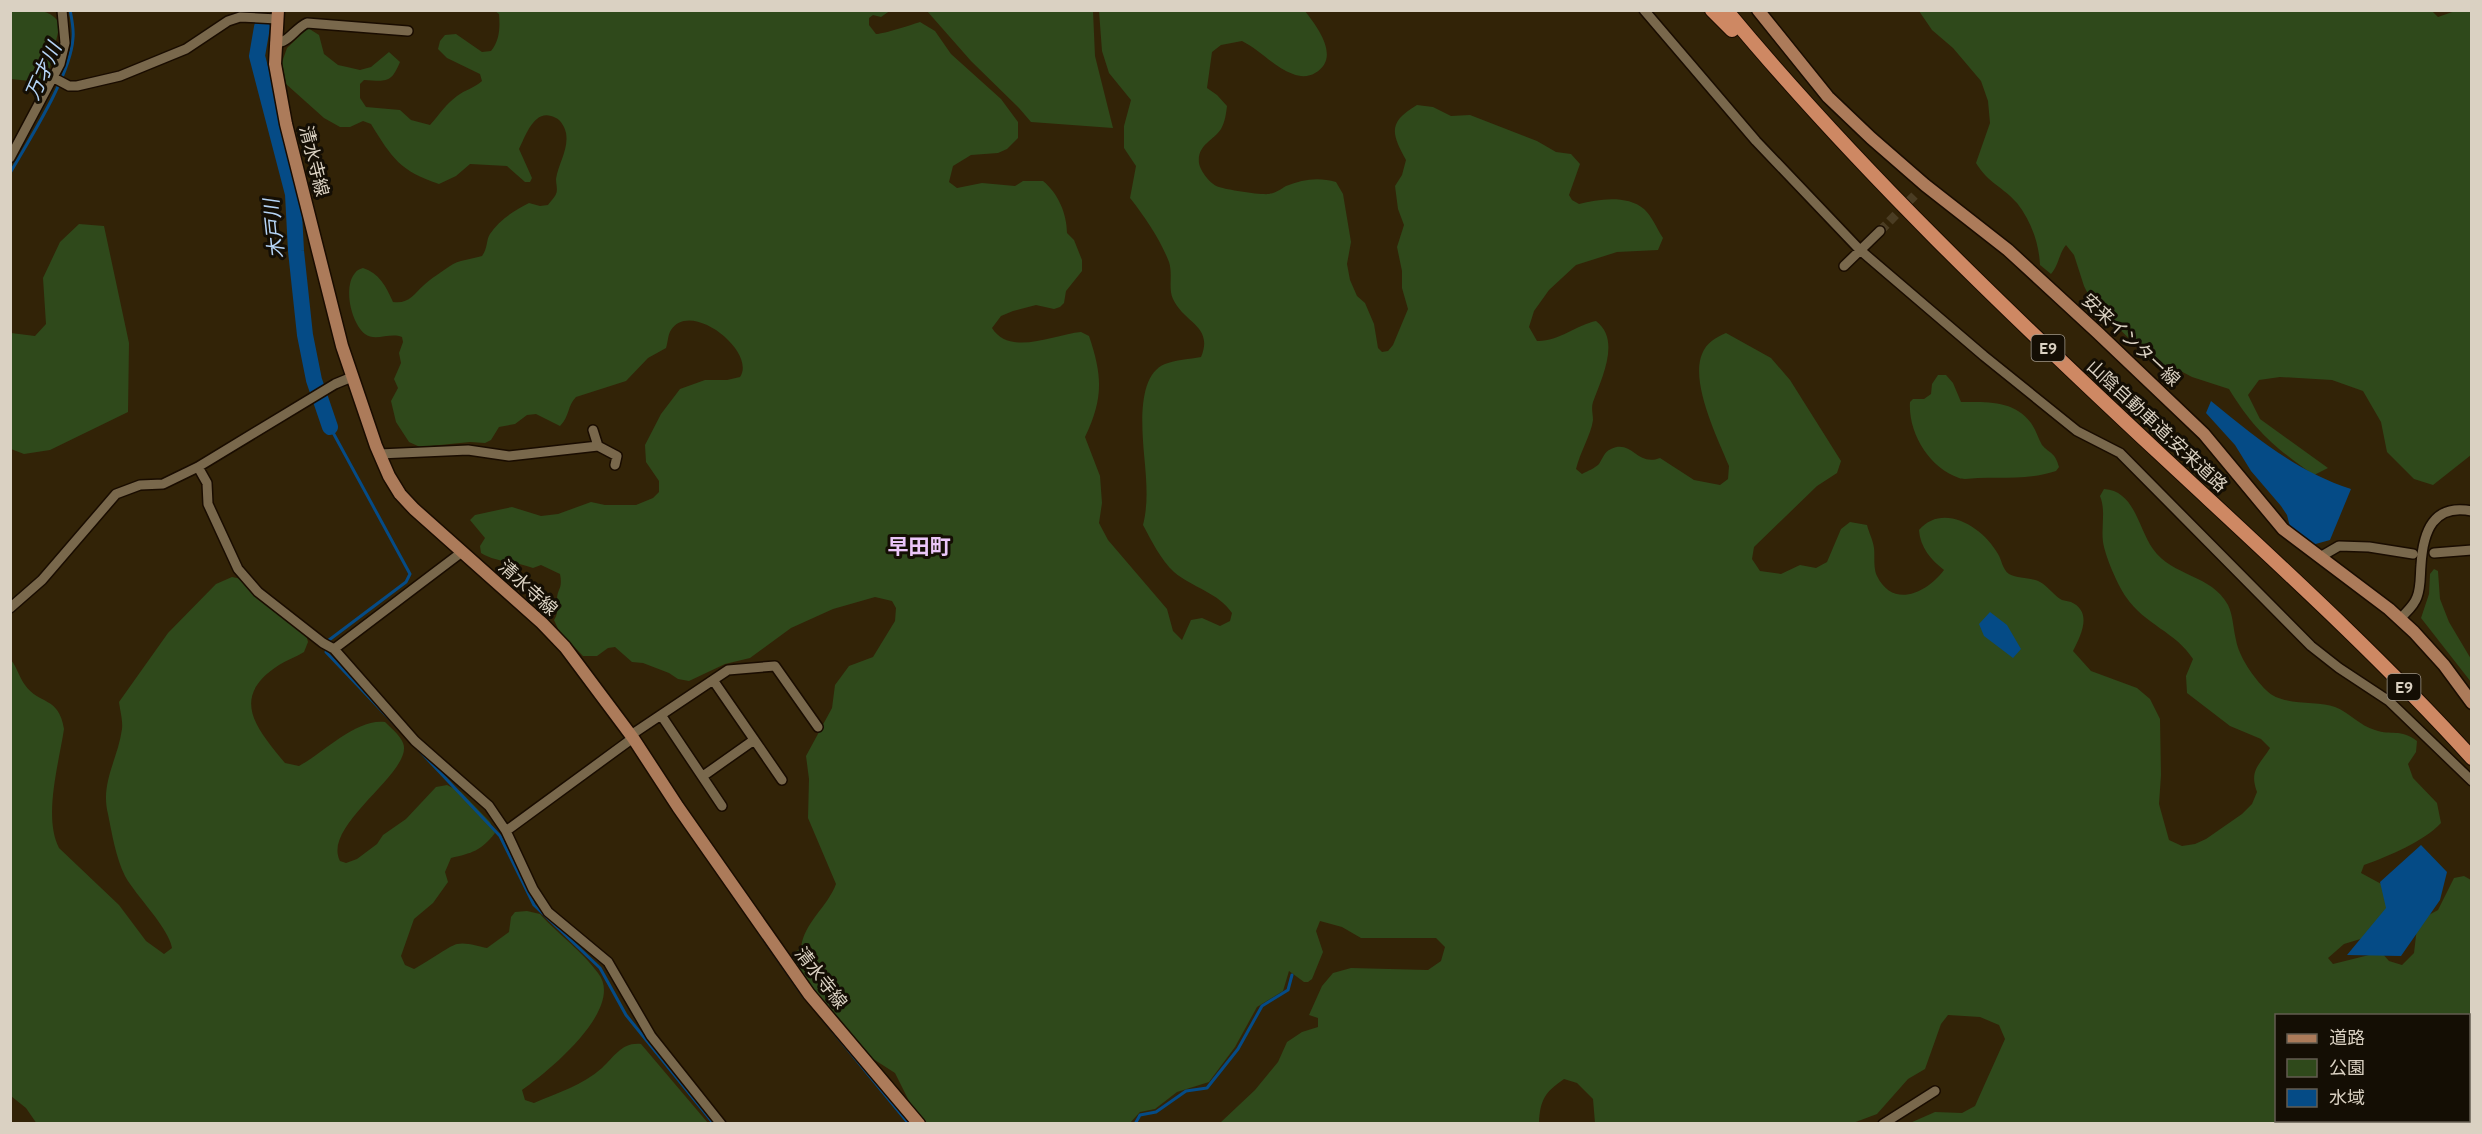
<svg xmlns="http://www.w3.org/2000/svg" width="2482" height="1134" font-family="Cabin,'Noto Sans JP',sans-serif">
<style>
.green{fill:#2f491b;fill-rule:evenodd}
.water{fill:#054b86}
.lines{fill:none;stroke-linecap:round;stroke-linejoin:round}
.stream{stroke:#054b86;stroke-width:3}
.river{stroke:#054b86;stroke-width:16}
.minor-tunnel{stroke:#4b3d23;stroke-width:9;stroke-dasharray:9 4.5;stroke-linecap:butt}
.minor-casing{stroke:#190c00;stroke-width:12}
.major-casing{stroke:#190c00;stroke-width:15}
.highway-casing{stroke:#190c00;stroke-width:16}
.minor{stroke:#79684c;stroke-width:9}
.major{stroke:#ac7b5a;stroke-width:12}
.highway{stroke:#ce8863;stroke-width:14}
.labels{text-anchor:middle;stroke-width:6;stroke-linejoin:round;paint-order:stroke}
.shield{fill:#140e04;stroke:#9f9689;stroke-width:1.5}
.shield-label{font-size:16px;font-weight:bold;fill:#dad1c2}
.street-label{font-size:18px;fill:#dad1c2;stroke:#140e04}
.water-label{font-size:20px;font-style:italic;fill:#b5d4f6;stroke:#140e04}
.quarter-label{font-size:21px;font-weight:bold;fill:#ebc6f9;stroke:#140e04}
</style>
<rect width="100%" height="100%" fill="#322307"/>
<path class="green" d="M891,10L881,17L873,15L869,18V25L876,34C880,35 914,24 920,22L935,31L951,54L1001,99L1018,122V138L1007,149L998,153L971,155L953,166L949,182L957,188L982,183L1015,186L1023,181H1043C1058,193 1067,214 1067,233L1074,240L1082,260V271L1066,291L1064,303L1060,307L1054,309L1036,305L1013,311L1001,316L992,328C1010,357 1055,334 1081,332L1089,336C1103,377 1103,399 1085,437L1100,476L1102,503L1099,523L1108,540L1167,609L1173,631L1182,640L1191,620L1202,618L1220,626L1230,621L1232,613C1219,593 1193,588 1174,572C1161,560 1151,540 1143,525C1147,509 1147,494 1146,478C1145,451 1131,378 1165,364C1175,360 1190,359 1201,357C1214,326 1184,323 1173,299C1168,289 1173,274 1169,262C1160,239 1145,217 1130,198L1136,166L1124,148V126L1131,100L1109,73L1102,51L1099,11H1305C1318,28 1341,58 1315,73C1309,77 1300,77 1293,74C1274,67 1260,50 1242,41L1221,45L1212,52L1207,88L1217,95L1227,106C1226,114 1225,122 1221,129C1213,141 1197,145 1199,163C1200,171 1211,185 1219,187C1228,190 1260,195 1269,194C1276,193 1281,189 1286,186C1303,179 1319,177 1336,182L1343,194L1351,242L1347,264L1350,280L1357,296L1365,303L1374,324L1378,348L1382,352L1388,351L1393,345L1408,309L1402,288V271L1397,247L1404,225L1398,209L1395,186L1402,175L1406,160C1391,133 1388,122 1417,105L1433,107L1451,116L1470,115L1537,141L1556,152L1571,154L1580,164L1569,195L1572,200L1579,204C1599,199 1627,195 1644,209C1652,216 1657,229 1663,238L1658,250L1617,252L1576,265L1549,290L1534,311L1529,327L1537,341C1557,342 1577,325 1596,321C1621,340 1602,377 1593,402C1591,408 1593,414 1593,420C1591,435 1580,452 1576,469L1582,474C1588,471 1595,468 1599,464C1603,458 1604,452 1611,449C1632,439 1637,467 1660,458L1694,480L1720,485L1728,479L1729,466C1718,439 1690,383 1702,354C1707,342 1715,338 1726,333L1771,358L1790,380L1841,461L1837,473L1817,486L1754,547L1752,559L1760,571L1781,574L1800,565L1816,568L1827,562L1841,529L1850,522L1867,525C1869,533 1873,540 1874,548C1875,556 1873,568 1877,576C1893,609 1927,593 1944,570C1931,560 1920,547 1919,530C1943,502 1983,527 1998,554C2002,560 2002,569 2009,574C2018,579 2031,577 2040,582C2048,586 2054,596 2062,600C2065,601 2068,601 2071,602C2093,612 2081,635 2073,651L2091,671L2137,688L2150,699L2160,719L2161,775L2159,804L2169,840L2182,846L2195,844L2206,839L2242,814L2252,804L2257,792C2249,770 2259,766 2270,748L2261,739L2230,726L2187,693L2186,676L2193,659C2176,632 2145,625 2126,597C2118,586 2105,556 2103,542C2101,526 2106,511 2100,496L2104,489C2135,491 2138,528 2153,549C2173,577 2211,574 2228,605C2233,615 2233,628 2236,640C2239,657 2254,678 2266,690C2282,707 2317,700 2335,707C2349,712 2360,726 2375,730C2392,736 2400,728 2417,741L2416,752L2408,764L2413,778L2437,803L2441,823C2423,842 2389,856 2364,865L2361,873L2385,886L2389,909L2367,937L2344,944L2328,958L2333,964L2381,952L2389,961L2402,965L2414,953L2417,927L2425,917L2438,910L2454,878L2464,876L2471,880V1123H1910L1935,1112L1962,1113L1975,1106L2005,1039L1999,1025L1980,1017L1948,1015L1941,1024L1925,1069L1908,1079L1877,1114L1853,1123H1595L1593,1099L1577,1083L1564,1079C1545,1092 1540,1100 1539,1123H1220L1255,1090L1278,1062L1287,1042L1302,1032L1318,1027V1018L1309,1015L1322,986L1333,973L1351,968L1428,970L1441,961L1445,947L1436,938H1361L1342,927L1320,921L1316,931L1323,952L1312,979L1308,982H1304L1289,971L1283,991L1257,1007L1235,1047L1209,1082L1177,1092L1155,1109L1140,1112L1130,1123H924L916,1115L895,1073L867,1055L806,983L790,959L792,954L801,948C804,922 827,908 836,884L808,818L809,779L806,756L832,708L835,685L849,666L873,657L895,621L896,608L892,601L875,597L833,609L791,628L750,658L725,664L689,681L678,679L669,673L643,663L632,662L615,647L608,648L597,656H583L559,631L554,620C559,612 556,609 557,600C557,588 563,590 560,574L541,565L533,568C515,561 497,563 481,553L480,546L485,538L470,520L475,515L512,507L541,516L558,514L591,502L605,505H636L653,498L659,492V481L646,462L645,445L661,414L680,389L705,380H727L740,377C757,352 691,299 671,330C668,334 668,342 666,348L648,358L626,381L576,397C567,406 570,416 560,426L536,414L527,415L515,424L499,427L491,440L485,443L470,442L420,447L409,442L396,422L391,401L398,388L394,379L401,363L399,353L403,342L402,337C390,332 375,342 365,334C351,323 343,287 355,273C357,270 360,269 363,268C379,273 386,286 393,302C409,304 413,295 424,285C429,280 444,270 450,266C458,260 472,259 482,256C488,248 486,240 490,234C499,220 515,210 529,203L540,206L548,205C550,202 555,197 556,194C558,190 556,184 556,179C558,164 569,149 566,133C565,128 561,120 556,118C535,106 526,135 519,149L532,178L530,182H525L507,166L470,164L456,176L439,184C400,171 392,158 371,124L363,121L350,127H340L324,118L286,84L282,62L287,48L308,28L319,35L324,54L338,65L347,67L360,70L371,67L389,52L400,62C391,84 386,81 364,80L360,84V98L366,107L400,110L411,120L430,125C439,115 446,104 457,96C465,90 474,88 482,81L480,74L447,58L438,49L440,41L445,35L456,34L482,52L491,51C500,40 500,27 499,14L495,11ZM2276,1016H2468V1120H2276Z
M2431,10L2438,17L2455,11H2472L2471,455L2433,485L2414,479L2387,452L2381,422L2363,391L2332,380L2280,377L2259,380L2248,395L2260,419L2328,468L2314,475C2275,448 2254,430 2229,389L2192,377L2173,367L2152,362L2091,300L2084,286L2074,255L2066,245C2059,253 2059,265 2051,274L2040,265C2039,243 2031,221 2017,203C2003,187 1988,183 1976,163L1990,123L1988,101L1981,81L1953,48L1932,30L1919,11Z
M11,11C30,11 49,6 60,24L48,75L39,82L11,79Z
M927,11H1093L1095,56L1113,128L1031,122L1019,108L971,61Z
M79,224L104,226L129,343L128,412L50,450L24,454L11,449V333L35,336L46,324L43,278L60,242Z
M1938,375H1946L1953,383L1961,402C1987,402 2014,400 2031,423C2036,430 2038,438 2042,445C2050,454 2055,452 2059,467L2056,471C2029,480 2005,477 1978,478C1972,478 1964,480 1959,478C1929,468 1908,433 1910,402L1913,399H1924L1931,394L1932,384Z
M2434,569L2438,571L2440,599L2449,622L2471,659V682L2421,618L2429,594L2430,574Z
M232,577L242,579L268,606L276,609L306,634L308,642L304,652C296,657 287,660 279,665C229,697 256,728 285,763L299,766C323,753 357,718 385,722C391,728 400,735 403,743C415,771 321,825 340,861L346,863L357,859L377,844L383,835L406,819L436,787L447,785L461,792L490,822L495,833C481,851 472,853 451,858L445,872L448,882L433,903L414,919L401,956L405,965L414,969C424,964 449,946 457,944C466,942 478,946 487,948L509,932L511,917L515,912L527,911L540,914C558,934 582,951 598,973C626,1008 548,1072 522,1090L525,1100L534,1103C557,1093 583,1085 602,1068C615,1056 622,1042 641,1044L708,1123L37,1124L26,1108L11,1096V660C17,667 19,677 25,685C39,705 59,696 64,729C59,763 43,817 59,848L119,905L146,941L164,954L172,948C169,928 136,896 125,876C116,858 112,834 108,814C100,783 118,759 122,729C123,721 120,710 119,702L168,633L216,584Z"/>
<path class="water" d="M2211,401C2255,437 2296,471 2351,489L2330,540L2312,545L2290,527L2287,515L2281,506L2251,471L2235,445L2206,413Z
M1990,612L2007,625L2021,649L2013,658L1984,636L1979,624Z
M2421,845L2447,872L2440,900L2401,956L2347,955L2386,908L2380,882Z"/>
<g class="lines">
<path class="stream" d="M10,173C29,140 71,75 73,38C74,29 72,20 70,10
M330,427L410,574L406,582L329,640L326,652L401,731
M416,747L500,836L534,905L600,968L626,1015L714,1124
M760,934L804,997
M822,1018L909,1124
M1135,1124L1140,1115L1156,1112L1186,1091L1207,1088L1238,1049L1262,1006L1288,990L1292,975"/>
<path class="river" d="M262,27L257,56L293,194L296,251L305,335L314,380L330,427"/>
<path class="minor-tunnel" d="M1880,231L1917,193"/>
<g class="minor-casing">
<path id="minor" d="M1644,10L1756,141L1860,250L1984,356L2077,431L2120,453L2311,646L2339,668L2389,701L2472,781
M275,43C289,43 294,29 307,23L408,31
M54,78L69,86H77L120,76L186,49L228,21L240,17L277,19
M10,158L60,64L65,43L62,10
M1844,266L1880,231
M593,430L598,446
M379,454L468,450L509,456L598,446L617,456L615,465
M198,467L207,483L208,504L238,569L258,592L323,643L334,649L415,741L489,806L506,831L533,889L548,912L608,962L651,1036L721,1124
M2434,553L2472,550
M2320,557L2339,546L2369,547L2413,554
M10,608L42,580L116,494L140,485L163,484L198,467L335,384L352,377
M2400,619C2406,612 2414,606 2417,597C2421,587 2420,575 2421,565C2423,532 2433,503 2472,511
M334,649L462,552
M713,680L782,780
M661,715L722,806
M631,735L728,670L775,666L818,727
M703,776L754,740
M506,831L633,738
M1883,1124L1935,1091"/>
</g>
<g class="major-casing">
<path id="major" d="M278,10L275,64L286,124L342,346L376,446L389,476L400,494L414,509L542,623L565,647L633,738L678,807L809,994L919,1124
M1758,10L1828,97L1871,138L1925,185L2008,250L2097,332L2204,434L2283,529L2389,609L2414,632L2444,665L2472,703"/>
</g>
<g class="highway-casing">
<path id="highway" d="M1712,10L1732,30
M1726,10C1858,169 2009,313 2160,454C2266,553 2374,650 2472,758"/>
</g>
<use href="#minor" class="minor"/>
<use href="#major" class="major"/>
<use href="#highway" class="highway"/>
</g>
<g class="labels">
<g class="shield">
<rect x="2031.5" y="335" width="33" height="26" rx="4.5"/>
<rect x="2387.5" y="674" width="33" height="26" rx="4.5"/>
</g>
<g class="shield-label">
<text x="2048" y="354">E9</text>
<text x="2404" y="693">E9</text>
</g>
<g class="street-label">
<text transform="translate(314 161) rotate(76)" y="6">清水寺線</text>
<text transform="translate(2131 340) rotate(43)" y="6">安来インター線</text>
<text transform="translate(2157 426) rotate(43)" y="6">山陰自動車道;安来道路</text>
<text transform="translate(528 588) rotate(42)" y="6">清水寺線</text>
<text transform="translate(821 978) rotate(52)" y="6">清水寺線</text>
</g>
<g class="water-label">
<text transform="translate(43 71) rotate(-66)" y="7">万才川</text>
<text transform="translate(274 229) rotate(-96)" y="7">木戸川</text>
</g>
<g class="quarter-label">
<text x="919" y="554">早田町</text>
</g>
</g>
<rect width="2482" height="1134" fill="none" stroke="#dad1c2" stroke-width="24"/>
<rect x="2275" y="1014" width="195" height="108" fill="#140e04" stroke="#635c50" stroke-width="1.5"/>
<rect x="2287" y="1034" width="30" height="9" fill="#ac7b5a" stroke="#635c50" stroke-width="1.5"/>
<text x="2329" y="1044" font-size="18" fill="#dad1c2">道路</text>
<rect x="2287" y="1059" width="30" height="18" fill="#2f491b" stroke="#635c50" stroke-width="1.5"/>
<text x="2329" y="1074" font-size="18" fill="#dad1c2">公園</text>
<rect x="2287" y="1089" width="30" height="18" fill="#054b86" stroke="#635c50" stroke-width="1.5"/>
<text x="2329" y="1104" font-size="18" fill="#dad1c2">水域</text>
</svg>
